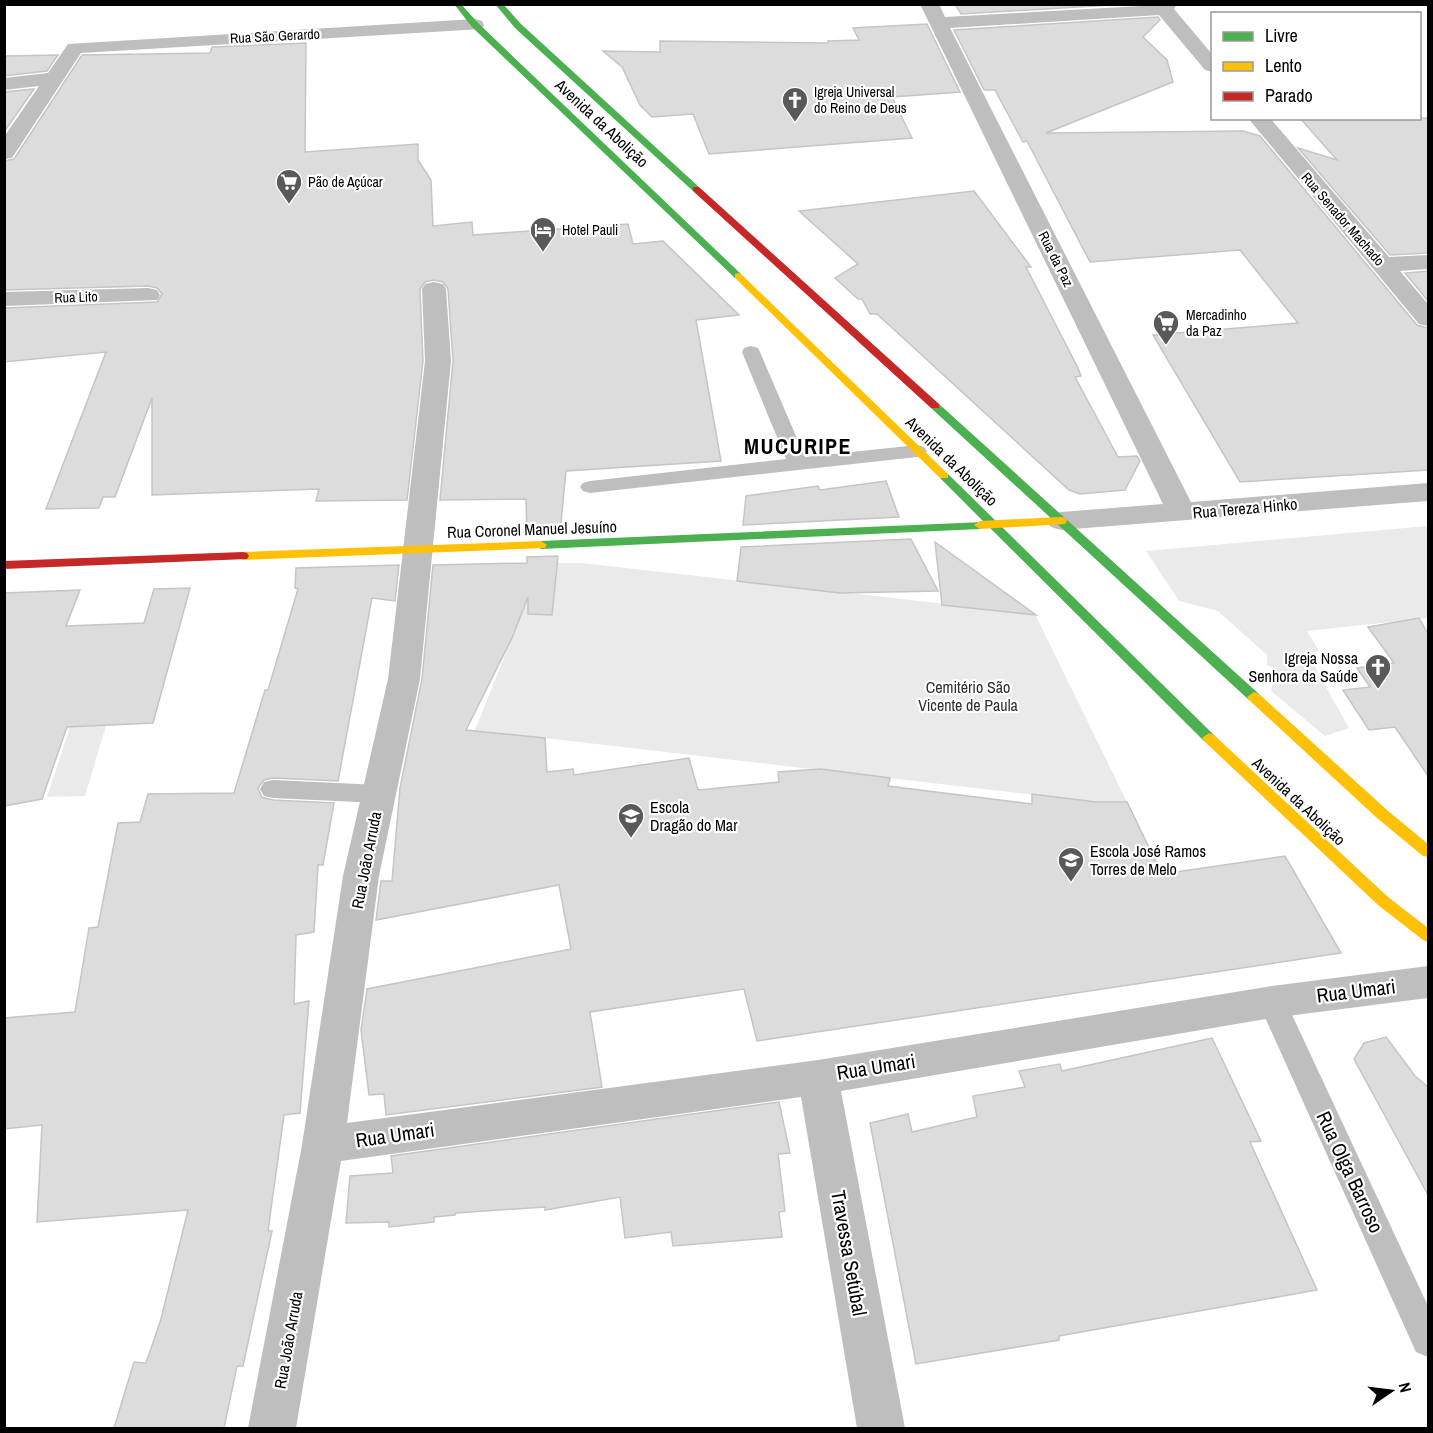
<svg xmlns="http://www.w3.org/2000/svg" width="1433" height="1433" font-family="'Archivo Narrow',sans-serif">
<style>
.green{fill:#eaeaea}
.building{fill:#dcdcdc;stroke:#c5c5c5;stroke-width:1.5}
.lines{fill:none;stroke-linecap:round;stroke-linejoin:round}
.lane{fill:#bebebe;fill-rule:evenodd}
.street{fill:#bebebe;fill-rule:evenodd}
.fast{fill:#4caf50;fill-rule:evenodd}
.slow{fill:#ffc107;fill-rule:evenodd}
.jam{fill:#c62828;fill-rule:evenodd}
.labels{text-anchor:middle;stroke-width:4.5;stroke-linejoin:round;paint-order:stroke}
.far-street-label{font-size:14px;fill:#000;stroke:#fff}
.far-poi-label{font-size:14px;fill:#000;stroke:#fff;text-anchor:start}
.street-label{font-size:16px;fill:#000;stroke:#fff}
.poi-label{font-size:16px;fill:#000;stroke:#fff;text-anchor:start}
.park-label{font-size:16px;fill:#2f2f2f;stroke:#fff}
.near-street-label{font-size:20px;fill:#000;stroke:#fff}
.district-label{font-size:22px;font-weight:bold;letter-spacing:1.5px;fill:#000;stroke:#fff}
</style>
<rect width="100%" height="100%" fill="#fff"/>
<path class="green" d="M1428,526V618L1307,631L1319,651L1307,653L1349,728L1325,736L1271,691L1275,668L1267,665V655L1218,611L1179,601L1146,551Z
M542,563H581L1035,614L1127,802H1096L475,730Z
M106,726L85,796L47,797L70,727Z"/>
<path class="building" d="M955,4H1128L961,14Z
M1158,17L1160,20L1143,37L1167,60L1173,82L1046,133L1243,131L1260,136L1417,325L1428,328V470L1240,482L1153,335L1298,323L1240,250L1090,262L1027,141L1023,142L995,90H984L954,30Z
M927,24L960,92L892,97L912,138L709,154L693,114L652,117L640,105L622,67L603,51L660,52V41L828,43V41L859,40L853,28Z
M306,43L305,152L418,144V160L431,180L433,226L472,222L473,235L628,224L633,244L663,241L739,315L696,320L721,461L566,471L560,533L527,534L526,499L440,500L453,361L448,289L443,282L434,280L425,282L420,289L423,361L407,500L316,501L319,489L152,495V398L115,497H103L99,508L46,509L106,352L4,362V308L157,302L162,294L157,288L148,286L4,290V161L14,159L82,55L210,53L212,47Z
M58,55L47,71L4,76V56Z
M34,89L4,132V92Z
M1300,118H1428V253L1390,255L1298,148L1337,160Z
M974,191L1031,267H1026L1078,368L1081,376L1075,377L1118,457L1137,456L1140,461L1125,490L1080,494L1069,490L877,314H870L862,299H858L835,278L858,264L799,211Z
M1428,271V301L1405,273Z
M886,481L899,517L743,525L746,496L818,486L820,490Z
M911,539L938,591L840,593L737,581L741,547Z
M935,542L1036,615L942,605Z
M558,556L552,615L528,614V597L512,638L466,730L545,738L547,772L573,769L574,775L689,758L698,790L779,782L778,772L821,769L890,778L888,786L1032,804V794L1096,802H1127L1162,874L1285,856L1341,953L757,1041L744,989L590,1012L602,1087L386,1115L384,1094L369,1095L361,1030L367,989L571,949L559,885L376,920L381,881H392L400,788L422,679L433,565L527,563V557Z
M399,565L395,601L372,598L338,781L273,778L264,780L258,788L262,797L273,800L334,803L323,865H318L314,932L296,935L294,1004L309,1001L300,1113L284,1115L268,1231H272L243,1366H237L224,1428H114L134,1362L146,1363L161,1319L188,1210L37,1222L42,1125L4,1129V1018L75,1012L89,928L98,927L118,823L140,822L148,794L234,793L265,690H268L298,589L295,588L296,568Z
M190,588L153,723L67,727L42,799L4,806V593L80,590L66,626L144,623L154,589Z
M1419,618L1428,634V776L1395,727L1369,730L1343,690L1370,687L1357,668L1394,663L1368,627Z
M1386,1037L1415,1076L1428,1087V1195L1354,1059L1364,1043Z
M1212,1038L1261,1141L1250,1142L1317,1290L1059,1336V1340L916,1364L870,1123L908,1114L912,1132L977,1117L973,1096L1025,1087L1019,1071L1060,1064L1062,1071Z
M779,1102L790,1153L778,1154L785,1211L779,1212L782,1237L673,1246L671,1232L625,1238L620,1197L545,1210V1207L456,1213L455,1215L434,1217V1222L389,1227V1222L346,1223L350,1176L393,1173L391,1156Z"/>
<g class="lines">
<path class="lane" d="M751,346L758,348L760,352L805,457L917,445L924,447L927,451L924,455L917,457L590,493L583,491L580,487L583,483L590,481L786,459L742,352L744,348Z
M273,780L379,785L388,787L392,794L388,801L379,803L273,798L264,796L260,789L264,782Z
M1272,990L1282,994L1286,1002L1428,1306V1357L1416,1352L1258,1002L1262,994Z"/>
<path class="street" d="M920,4H939L945,17L1177,4L1174,9L1212,54V72L1205,70L1159,15L950,28L1191,502L1428,483V501L1061,530L1051,527L1046,521L1051,515L1061,512L1163,504Z
M475,19L482,21L484,25L482,29L81,53L12,158L4,159V137L39,86L4,90V78L48,73L68,44Z
M1248,118H1270L1389,257L1428,255V269L1400,271L1428,304V326L1419,324Z
M434,282L443,284L446,289L451,361L420,679L379,876L347,1123L818,1060L1272,986L1428,966V998L1272,1018L841,1091L905,1428H857L801,1097L341,1161L296,1428H248L302,1145L343,876L388,679L425,361L422,289L425,284Z
M148,288L157,290L160,295L157,300L4,306V292Z"/>
<path class="fast" d="M454,4H461L478,23L741,274V278H735L472,27Z
M495,4H503L521,24L699,187V191H693L515,28Z
M935,403L939,404L1259,694L1261,697L1259,700H1249L931,408V404Z
M944,473L948,474L1214,735L1216,738L1214,741H1204L985,523L984,528L980,529L541,549L535,545L541,541L984,522L940,478V474Z"/>
<path class="slow" d="M738,273L741,274L948,474V478H940L735,278V274Z
M1061,517L1065,518L1067,521L1065,524L980,529L974,525L980,521Z
M541,541L547,545L545,548L243,560L237,556L243,552Z
M1254,692L1259,694L1387,810L1428,844V857L1423,856L1377,818L1249,700L1247,697Z
M1209,733L1214,735L1388,897L1428,928V942L1423,940L1378,905L1204,741L1202,738Z"/>
<path class="jam" d="M693,187H699L939,404V408H931L693,191Z
M243,552L247,553L249,556L247,559L4,569V561Z"/>
</g>
<defs>
<g id="church-pin" transform="scale(1.35)"><path d="M0 17L-7.5 6A9.5 9.5 0 1 1 7.5 6Z" fill="#595959" stroke="#fff"/><path d="M-1.2-6h2.4v3.5h3.3v2.4h-3.3V6h-2.4V-.1h-3.3v-2.4h3.3Z" fill="#fff"/></g>
<g id="supermarket-pin" transform="scale(1.35)"><path d="M0 17L-7.5 6A9.5 9.5 0 1 1 7.5 6Z" fill="#595959" stroke="#fff"/><path d="M-6-5.5h2.5l.6 2H6L4.5 2H-2.5L-4.4-4H-6ZM-1.5 3.2a1.3 1.3 0 1 0 .1 0ZM3 3.2a1.3 1.3 0 1 0 .1 0Z" fill="#fff"/></g>
<g id="hotel-pin" transform="scale(1.35)"><path d="M0 17L-7.5 6A9.5 9.5 0 1 1 7.5 6Z" fill="#595959" stroke="#fff"/><path d="M-6-4.5h1.5V1H6V5H4.5V3h-9V5H-6ZM-4 0a1.8 1.8 0 1 1 3.6 0ZM.5 0V-2.5h3Q6-2.5 6 0Z" fill="#fff"/></g>
<g id="school-pin" transform="scale(1.35)"><path d="M0 17L-7.5 6A9.5 9.5 0 1 1 7.5 6Z" fill="#595959" stroke="#fff"/><path d="M0-5L7-2L0 1L-7-2ZM-4 1L0 2.5L4 1V4Q0 6-4 4Z" fill="#fff"/></g>
</defs>
<g fill-rule="evenodd">
<use href="#church-pin" x="795" y="100"/>
<use href="#supermarket-pin" x="289" y="182"/>
<use href="#hotel-pin" x="543" y="230"/>
<use href="#supermarket-pin" x="1166" y="323"/>
<use href="#church-pin" x="1378" y="667"/>
<use href="#school-pin" x="631" y="816"/>
<use href="#school-pin" x="1071" y="860"/>
</g>
<g class="labels">
<g class="far-street-label">
<text transform="translate(275 36) rotate(-3)" y="5">Rua São Gerardo</text>
<text transform="translate(1343 219) rotate(49)" y="5">Rua Senador Machado</text>
<text transform="translate(1056 259) rotate(63)" y="5">Rua da Paz</text>
<text transform="translate(76 297) rotate(-2)" y="5">Rua Lito</text>
</g>
<g class="far-poi-label">
<text x="814" y="97">Igreja Universal<tspan x="814" dy="16">do Reino de Deus</tspan></text>
<text x="308" y="187">Pão de Açúcar</text>
<text x="562" y="235">Hotel Pauli</text>
<text x="1186" y="320">Mercadinho<tspan x="1186" dy="16">da Paz</tspan></text>
</g>
<g class="street-label">
<text transform="translate(602 123) rotate(43)" y="6">Avenida da Abolição</text>
<text transform="translate(952 461) rotate(44)" y="6">Avenida da Abolição</text>
<text transform="translate(1245 508) rotate(-5)" y="6">Rua Tereza Hinko</text>
<text transform="translate(532 529) rotate(-2)" y="6">Rua Coronel Manuel Jesuíno</text>
<text transform="translate(1299 801) rotate(43)" y="6">Avenida da Abolição</text>
<text transform="translate(366 860) rotate(-79)" y="6">Rua João Arruda</text>
<text transform="translate(288 1340) rotate(-80)" y="6">Rua João Arruda</text>
</g>
<g class="poi-label">
<text x="1358" y="664" text-anchor="end">Igreja Nossa<tspan x="1358" dy="18">Senhora da Saúde</tspan></text>
<text x="650" y="813">Escola<tspan x="650" dy="18">Dragão do Mar</tspan></text>
<text x="1090" y="857">Escola José Ramos<tspan x="1090" dy="18">Torres de Melo</tspan></text>
</g>
<g class="park-label">
<text x="968" y="693">Cemitério São<tspan x="968" dy="18">Vicente de Paula</tspan></text>
</g>
<g class="near-street-label">
<text transform="translate(1356 991) rotate(-7)" y="7">Rua Umari</text>
<text transform="translate(876 1067) rotate(-9)" y="7">Rua Umari</text>
<text transform="translate(395 1135) rotate(-8)" y="7">Rua Umari</text>
<text transform="translate(1350 1172) rotate(65)" y="7">Rua Olga Barroso</text>
<text transform="translate(849 1253) rotate(80)" y="7">Travessa Setúbal</text>
</g>
<g class="district-label">
<text x="798" y="454">MUCURIPE</text>
</g>
</g>
<rect width="1433" height="1433" fill="none" stroke="#000000" stroke-width="12"/>
<rect x="1211" y="12" width="210" height="108" fill="#ffffff" stroke="#999999" stroke-width="1.5"/>
<rect x="1223" y="32" width="30" height="9" fill="#4caf50" stroke="#999999" stroke-width="1.5"/>
<text x="1265" y="42" font-size="18" fill="#000000">Livre</text>
<rect x="1223" y="62" width="30" height="9" fill="#ffc107" stroke="#999999" stroke-width="1.5"/>
<text x="1265" y="72" font-size="18" fill="#000000">Lento</text>
<rect x="1223" y="92" width="30" height="9" fill="#c62828" stroke="#999999" stroke-width="1.5"/>
<text x="1265" y="102" font-size="18" fill="#000000">Parado</text>
<g transform="translate(1391 1391) rotate(76)" stroke="#ffffff" stroke-width="4.5" paint-order="stroke">
<path d="M0-4.5L10 22L0 15L-10 22Z" fill="#000000"/>
<text y="-9" font-size="16" font-weight="bold" text-anchor="middle" fill="#000000">N</text>
</g>
</svg>
